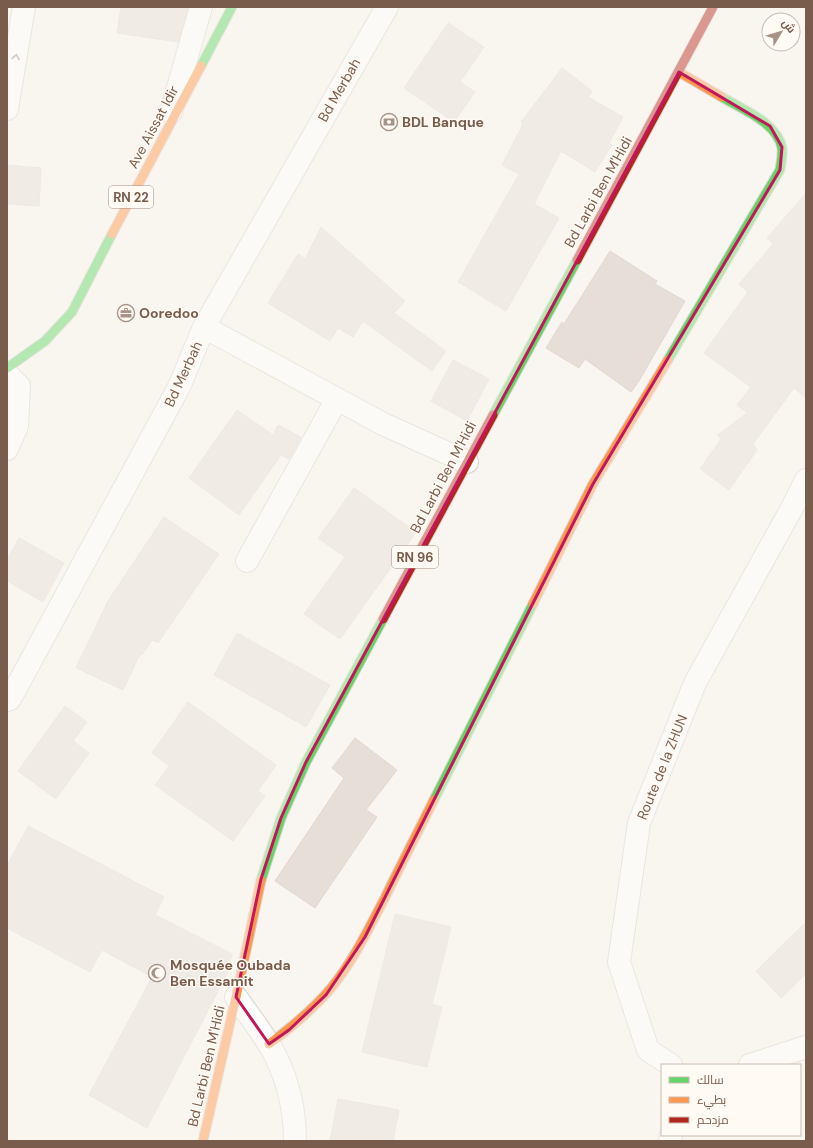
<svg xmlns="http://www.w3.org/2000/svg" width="813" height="1148" font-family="'DM Sans',Cairo,sans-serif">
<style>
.building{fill:#e6ded7;stroke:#e2d8d2}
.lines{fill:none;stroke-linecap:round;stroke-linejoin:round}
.street-casing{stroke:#d7d1cb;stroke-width:24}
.fast-casing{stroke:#d9d2cb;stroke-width:11}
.slow-casing{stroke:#d9d2cb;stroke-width:11}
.jam-casing{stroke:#d9d2cb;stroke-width:11}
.street{stroke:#fefefd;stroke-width:22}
.fast{stroke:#63d668;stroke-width:9}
.slow{stroke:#ff974d;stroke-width:9}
.jam{stroke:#b3261e;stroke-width:9}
.oneway{stroke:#a8958b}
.marked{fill:none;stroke:#c2185b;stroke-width:3;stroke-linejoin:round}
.labels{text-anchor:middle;stroke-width:3;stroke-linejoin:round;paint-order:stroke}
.shield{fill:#fffaf3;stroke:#a28b7f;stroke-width:1}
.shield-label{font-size:13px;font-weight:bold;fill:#7a5c4d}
.street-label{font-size:14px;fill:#7a5c4d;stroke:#fffaf3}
.poi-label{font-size:14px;font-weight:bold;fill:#7a5c4d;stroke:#fffaf3;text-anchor:start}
</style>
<rect width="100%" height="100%" fill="#f9f5f0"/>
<path class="building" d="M121,7H188L178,42L117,33Z
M448,23L484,47L460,82L475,92L454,122L404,88Z
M562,68L592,91L588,97L623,117L609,143L612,145L595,172L561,151L534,204L559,218L506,311L458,282L519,174L502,165L523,124L521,122Z
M7,165L41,168L39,206L7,204Z
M806,193V398L794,388L753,444L757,450L729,490L700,469L721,439L718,435L747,413L737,405L751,387L704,353L748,292L739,284L773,244L767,238Z
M321,227L405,301L394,313L446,351L432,371L363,321L353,337L338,328L330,341L268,303L298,254L305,259Z
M610,251L657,281L655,284L685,301L639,381L631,392L585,359L579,368L546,348L562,322L564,324Z
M453,360L489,379L467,421L431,401Z
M237,410L273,435L278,425L301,437L289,459L281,455L239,515L189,478Z
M354,488L416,532L412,538L340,639L304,614L345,557L318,538Z
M164,517L219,554L158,643L152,640L142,655L140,654L123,690L76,668L108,601Z
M19,538L64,563L43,602L7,581V560Z
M237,633L330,685L306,727L214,675Z
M188,702L276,765L258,791L265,796L233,841L155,785L169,766L152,753Z
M65,706L87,722L73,741L89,753L56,799L18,771Z
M355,738L397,770L366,810L377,817L315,908L275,881L344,778L332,768Z
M28,826L164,897L155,915L232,954L228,972L147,1128L89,1095L152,977L102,950L90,972L7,928V866Z
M395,914L451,927L432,1004L442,1007L427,1067L362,1052Z
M806,922V974L781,998L756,971Z
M338,1099L399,1110L393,1141H330Z"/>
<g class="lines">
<g class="street-casing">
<path id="street" d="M7,109L24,7
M171,112L201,7
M204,327L383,424L467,462
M7,374L19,386L17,426L7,449
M247,561L337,399
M7,700L10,699L179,387L204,327L387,7
M236,997C249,1016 265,1035 275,1055C288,1081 295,1112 295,1141
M671,1065L648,1050L619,962L639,823L695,683L792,508L806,480
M750,1065L806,1047
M670,1141L671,1135"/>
</g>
<g class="fast-casing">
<path id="fast" d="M201,66L232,7
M668,360L780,170C781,163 783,156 782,148C778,123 742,109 722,97
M7,368L45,341L72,312L112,234
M493,415L577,260
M434,800L533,604
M261,880L281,818L306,762L383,619"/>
</g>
<g class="slow-casing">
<path id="slow" d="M679,72L722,97
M112,234L201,66
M533,604L593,484L668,360
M269,1044C292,1027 314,1009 332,987C354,960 369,928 385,898C401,865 418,832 434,800
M203,1141L236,997L261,880"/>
</g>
<g class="jam-casing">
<path id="jam" d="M577,260L713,7
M383,619L493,415"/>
</g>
<use href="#street" class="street"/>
<use href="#fast" class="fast"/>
<use href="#slow" class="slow"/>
<use href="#jam" class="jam"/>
</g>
<defs><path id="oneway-chevron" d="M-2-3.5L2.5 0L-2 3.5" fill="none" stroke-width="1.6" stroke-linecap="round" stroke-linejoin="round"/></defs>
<use class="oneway" href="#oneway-chevron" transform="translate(16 57) rotate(-80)"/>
<path d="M0 0H813V1148H0ZM679,72L770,126L782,147L780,170L593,484L365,937L326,995L289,1030L269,1044L236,997L261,879L281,818L306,762Z" fill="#f9f5f0" fill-opacity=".55" fill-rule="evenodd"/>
<path class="marked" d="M679,72L770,126L782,147L780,170L593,484L365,937L326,995L289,1030L269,1044L236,997L261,879L281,818L306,762Z"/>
<defs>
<g id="bank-ring" transform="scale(0.9)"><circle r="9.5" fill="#fffaf3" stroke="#a69286" stroke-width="1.5"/><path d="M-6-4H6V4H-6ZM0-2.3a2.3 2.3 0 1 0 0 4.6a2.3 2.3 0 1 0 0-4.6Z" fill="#a69286"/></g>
<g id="office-ring" transform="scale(0.9)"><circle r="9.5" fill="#fffaf3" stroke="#a69286" stroke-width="1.5"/><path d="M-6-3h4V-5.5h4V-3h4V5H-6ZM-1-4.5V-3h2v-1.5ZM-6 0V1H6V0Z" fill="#a69286"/></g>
<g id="mosque-ring" transform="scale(0.9)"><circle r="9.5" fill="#fffaf3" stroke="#a69286" stroke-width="1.5"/><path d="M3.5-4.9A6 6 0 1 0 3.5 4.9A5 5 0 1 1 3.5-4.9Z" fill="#a69286"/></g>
</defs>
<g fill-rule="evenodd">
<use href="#bank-ring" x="389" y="122"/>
<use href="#office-ring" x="126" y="313"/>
<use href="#mosque-ring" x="157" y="973"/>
</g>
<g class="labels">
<g class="shield">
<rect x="109" y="186" width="44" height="22" rx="3"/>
<rect x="392" y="546" width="46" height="22" rx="3"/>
</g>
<g class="shield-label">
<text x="131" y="202">RN 22</text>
<text x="415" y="562">RN 96</text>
</g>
<g class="street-label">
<text transform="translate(339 90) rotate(-60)" y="5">Bd Merbah</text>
<text transform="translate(153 127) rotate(-62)" y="5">Ave Aissat Idir</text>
<text transform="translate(598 192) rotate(-61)" y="5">Bd Larbi Ben M'Hidi</text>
<text transform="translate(183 374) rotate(-65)" y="5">Bd Merbah</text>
<text transform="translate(443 477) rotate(-62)" y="5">Bd Larbi Ben M'Hidi</text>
<text transform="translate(662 767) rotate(-68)" y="5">Route de la ZHUN</text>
<text transform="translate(206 1066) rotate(-77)" y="5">Bd Larbi Ben M'Hidi</text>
</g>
<g class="poi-label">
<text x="402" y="127">BDL Banque</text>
<text x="139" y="318">Ooredoo</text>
<text x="170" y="970">Mosquée Oubada<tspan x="170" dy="16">Ben Essamit</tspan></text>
</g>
</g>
<rect width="813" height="1148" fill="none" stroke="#7a5c4d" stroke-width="16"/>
<rect x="661" y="1064" width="140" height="72" fill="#fffaf3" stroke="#cabbb1"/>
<rect x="669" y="1077" width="20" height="6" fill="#63d668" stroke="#cabbb1"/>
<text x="697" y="1084" font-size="12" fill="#7a5c4d">سالك</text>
<rect x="669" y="1097" width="20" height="6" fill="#ff974d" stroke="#cabbb1"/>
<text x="697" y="1104" font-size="12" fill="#7a5c4d">بطيء</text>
<rect x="669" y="1117" width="20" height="6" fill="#b3261e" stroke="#cabbb1"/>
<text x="697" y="1124" font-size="12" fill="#7a5c4d">مزدحم</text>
<g transform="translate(781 32) rotate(52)"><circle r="19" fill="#fffaf3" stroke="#cabbb1"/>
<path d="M0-3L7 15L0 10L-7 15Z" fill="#a69286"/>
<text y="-6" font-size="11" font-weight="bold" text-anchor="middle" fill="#7a5c4d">ش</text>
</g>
</svg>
